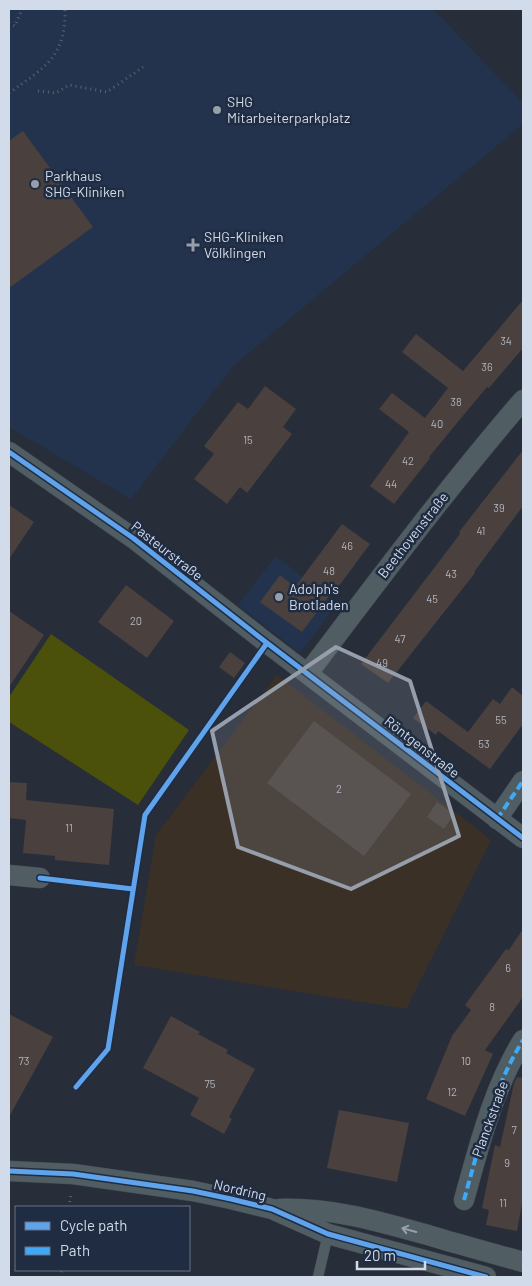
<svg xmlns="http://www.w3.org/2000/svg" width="532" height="1286" font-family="Barlow,sans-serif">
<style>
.built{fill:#24334d}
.education{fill:#3b3026}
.green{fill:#4b500a}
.building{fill:#4a403d}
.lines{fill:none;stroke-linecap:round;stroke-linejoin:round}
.lane-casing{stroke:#444b54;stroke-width:11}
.street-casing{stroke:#444b54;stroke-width:21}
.path{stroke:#5a646a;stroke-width:3;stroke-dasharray:1 4;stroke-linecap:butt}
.lane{stroke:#505d62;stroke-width:10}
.street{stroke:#505d62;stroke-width:20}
.quiet{stroke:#3fa9f5;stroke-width:4;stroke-dasharray:8 4;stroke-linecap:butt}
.cycleway-casing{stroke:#1f2c42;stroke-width:8}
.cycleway{stroke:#60a3ed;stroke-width:5}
.oneway{stroke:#98a2ad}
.marked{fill:#969eac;fill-opacity:0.2;stroke:#969eac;stroke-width:4;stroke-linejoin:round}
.poi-dot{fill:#969eac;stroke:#1f2c42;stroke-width:2}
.labels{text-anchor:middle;stroke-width:5;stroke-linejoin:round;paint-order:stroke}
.number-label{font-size:11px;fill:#b0b4bf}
.poi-label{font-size:14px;fill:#d2dbea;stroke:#1f2c42;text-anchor:start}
.street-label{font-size:14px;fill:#d2dbea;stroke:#1f2c42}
</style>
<rect width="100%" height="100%" fill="#272e3a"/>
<path class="built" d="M9,9H433L523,103V124L233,366L131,499L9,427Z
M276,556L337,604L300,653L238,605Z"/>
<path class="education" d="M277,675L491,840L406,1009L134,965L156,835Z"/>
<path class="green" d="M51,634L189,730L138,805L9,722V697Z"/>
<path class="building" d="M23,131L93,227L9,288V141Z
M523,300V348L489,388L487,387L457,423L429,457L430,458L394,504L370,486L409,432L379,409L392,393L425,418L448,388L402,352L416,334L463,371Z
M265,386L296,409L283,427L292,434L247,493L240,487L227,504L194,479L214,454L204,446L238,402L248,409Z
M523,450V506L474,572L475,573L388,683L361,664L460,534L459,532Z
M9,505L34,522L9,559Z
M342,524L370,544L333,594L332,592L302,632L260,602L280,575L295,587Z
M126,585L174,621L147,658L98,622Z
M9,611L44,635L9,687Z
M230,652L245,663L234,678L219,667Z
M512,687L523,696V724L490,769L438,731L436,735L413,718L426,701L468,732L493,699L500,704Z
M314,721L411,794L364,856L267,783Z
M9,782L27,783L26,800L114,809L109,865L55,860V856L23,853L26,820L9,818Z
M437,802L454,814L444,829L427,817Z
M523,929V997L485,1050L493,1054L465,1116L426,1099L452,1036L471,1010L465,1005L506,949L509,950Z
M9,1014L53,1037L9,1117Z
M171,1016L200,1032L198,1034L228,1050L226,1053L255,1069L229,1117L232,1119L224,1134L190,1115L199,1098L143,1068Z
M517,1077L523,1078V1198L517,1231L486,1225L489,1210L482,1208L495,1145L500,1147L514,1083Z
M339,1110L409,1123L397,1182L327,1168Z"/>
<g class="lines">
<g class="lane-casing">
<path id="lane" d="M318,1277L328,1234"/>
</g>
<g class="street-casing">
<path id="street" d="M9,452L133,538L267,643L523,838
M308,673C378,581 447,488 523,400
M497,819L523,781
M9,875L40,878
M9,1171L73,1174L193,1191L231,1199L272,1209L328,1234L486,1277
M464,1200C479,1146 493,1089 523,1040
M279,1209C331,1207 381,1222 431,1236C461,1245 492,1253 523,1262"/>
</g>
<path class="path" d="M9,23L15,26L22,9
M38,91L56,93L69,85L107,92L143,67
M9,93C44,68 66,57 65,9
M76,1087L108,1049L145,815L255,660
M69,1207L71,1194
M60,1277L62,1270"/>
<use href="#lane" class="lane"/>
<use href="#street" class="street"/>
<path class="quiet" d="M497,819L523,781
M464,1200C479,1146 493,1089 523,1040"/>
<g class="cycleway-casing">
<path id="cycleway" d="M9,452L133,538L267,643L523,838
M40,878L133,889
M76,1087L108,1049L145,815L267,643
M9,1171L73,1174L193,1191L231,1199L272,1209L328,1234L486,1277"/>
</g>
<use href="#cycleway" class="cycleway"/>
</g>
<defs><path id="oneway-shaft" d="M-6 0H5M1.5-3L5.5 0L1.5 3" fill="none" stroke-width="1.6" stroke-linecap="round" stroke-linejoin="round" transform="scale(1.25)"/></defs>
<use class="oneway" href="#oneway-shaft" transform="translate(409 1230) rotate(-165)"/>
<path class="marked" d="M336,647L410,681L459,836L351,889L238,847L212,731Z"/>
<g class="poi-dot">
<circle cx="217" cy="110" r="5"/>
<circle cx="35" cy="184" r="5"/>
<path d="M190.5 237.5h5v5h5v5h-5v5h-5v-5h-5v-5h5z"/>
<circle cx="279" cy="597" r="5"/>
</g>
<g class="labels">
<g class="number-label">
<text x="506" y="345">34</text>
<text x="487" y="371">36</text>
<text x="456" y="406">38</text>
<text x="437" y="428">40</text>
<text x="248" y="444">15</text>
<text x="408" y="465">42</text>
<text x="391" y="488">44</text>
<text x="499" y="512">39</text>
<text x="481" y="535">41</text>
<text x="347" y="550">46</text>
<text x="329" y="575">48</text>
<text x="451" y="578">43</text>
<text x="432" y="603">45</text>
<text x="136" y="625">20</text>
<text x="400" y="643">47</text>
<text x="382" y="667">49</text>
<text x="501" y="724">55</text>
<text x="484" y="748">53</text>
<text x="339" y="793">2</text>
<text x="69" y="832">11</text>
<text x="508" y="972">6</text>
<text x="492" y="1011">8</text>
<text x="24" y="1065">73</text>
<text x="466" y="1065">10</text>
<text x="210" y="1088">75</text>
<text x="452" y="1096">12</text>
<text x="514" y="1134">7</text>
<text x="507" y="1167">9</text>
<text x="503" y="1207">11</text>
</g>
<g class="poi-label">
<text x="227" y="107">SHG<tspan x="227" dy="16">Mitarbeiterparkplatz</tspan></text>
<text x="45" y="181">Parkhaus<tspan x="45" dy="16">SHG-Kliniken</tspan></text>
<text x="204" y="242">SHG-Kliniken<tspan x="204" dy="16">Völklingen</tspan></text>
<text x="289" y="594">Adolph's<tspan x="289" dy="16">Brotladen</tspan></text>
</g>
<g class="street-label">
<text transform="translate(413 535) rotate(-52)" y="5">Beethovenstraße</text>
<text transform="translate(167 551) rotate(38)" y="5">Pasteurstraße</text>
<text transform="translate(422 747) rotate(38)" y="5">Röntgenstraße</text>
<text transform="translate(490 1119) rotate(-70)" y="5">Planckstraße</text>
<text transform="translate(240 1190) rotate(13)" y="5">Nordring</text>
</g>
</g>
<rect width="532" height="1286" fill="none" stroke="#d2dbea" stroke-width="20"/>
<rect x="15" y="1206" width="175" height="65" fill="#1f2c42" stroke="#677285"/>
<rect x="25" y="1222" width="25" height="8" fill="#60a3ed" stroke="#677285"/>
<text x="60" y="1231" font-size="15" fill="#d2dbea">Cycle path</text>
<rect x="25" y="1247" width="25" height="8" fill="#3fa9f5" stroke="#677285"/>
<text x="60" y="1256" font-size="15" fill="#d2dbea">Path</text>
<path d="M357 1261v8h68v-8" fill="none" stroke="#d2dbea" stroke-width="2.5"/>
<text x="364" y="1261" font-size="15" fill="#d2dbea" stroke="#1f2c42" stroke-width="4" paint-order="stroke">20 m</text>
</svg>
